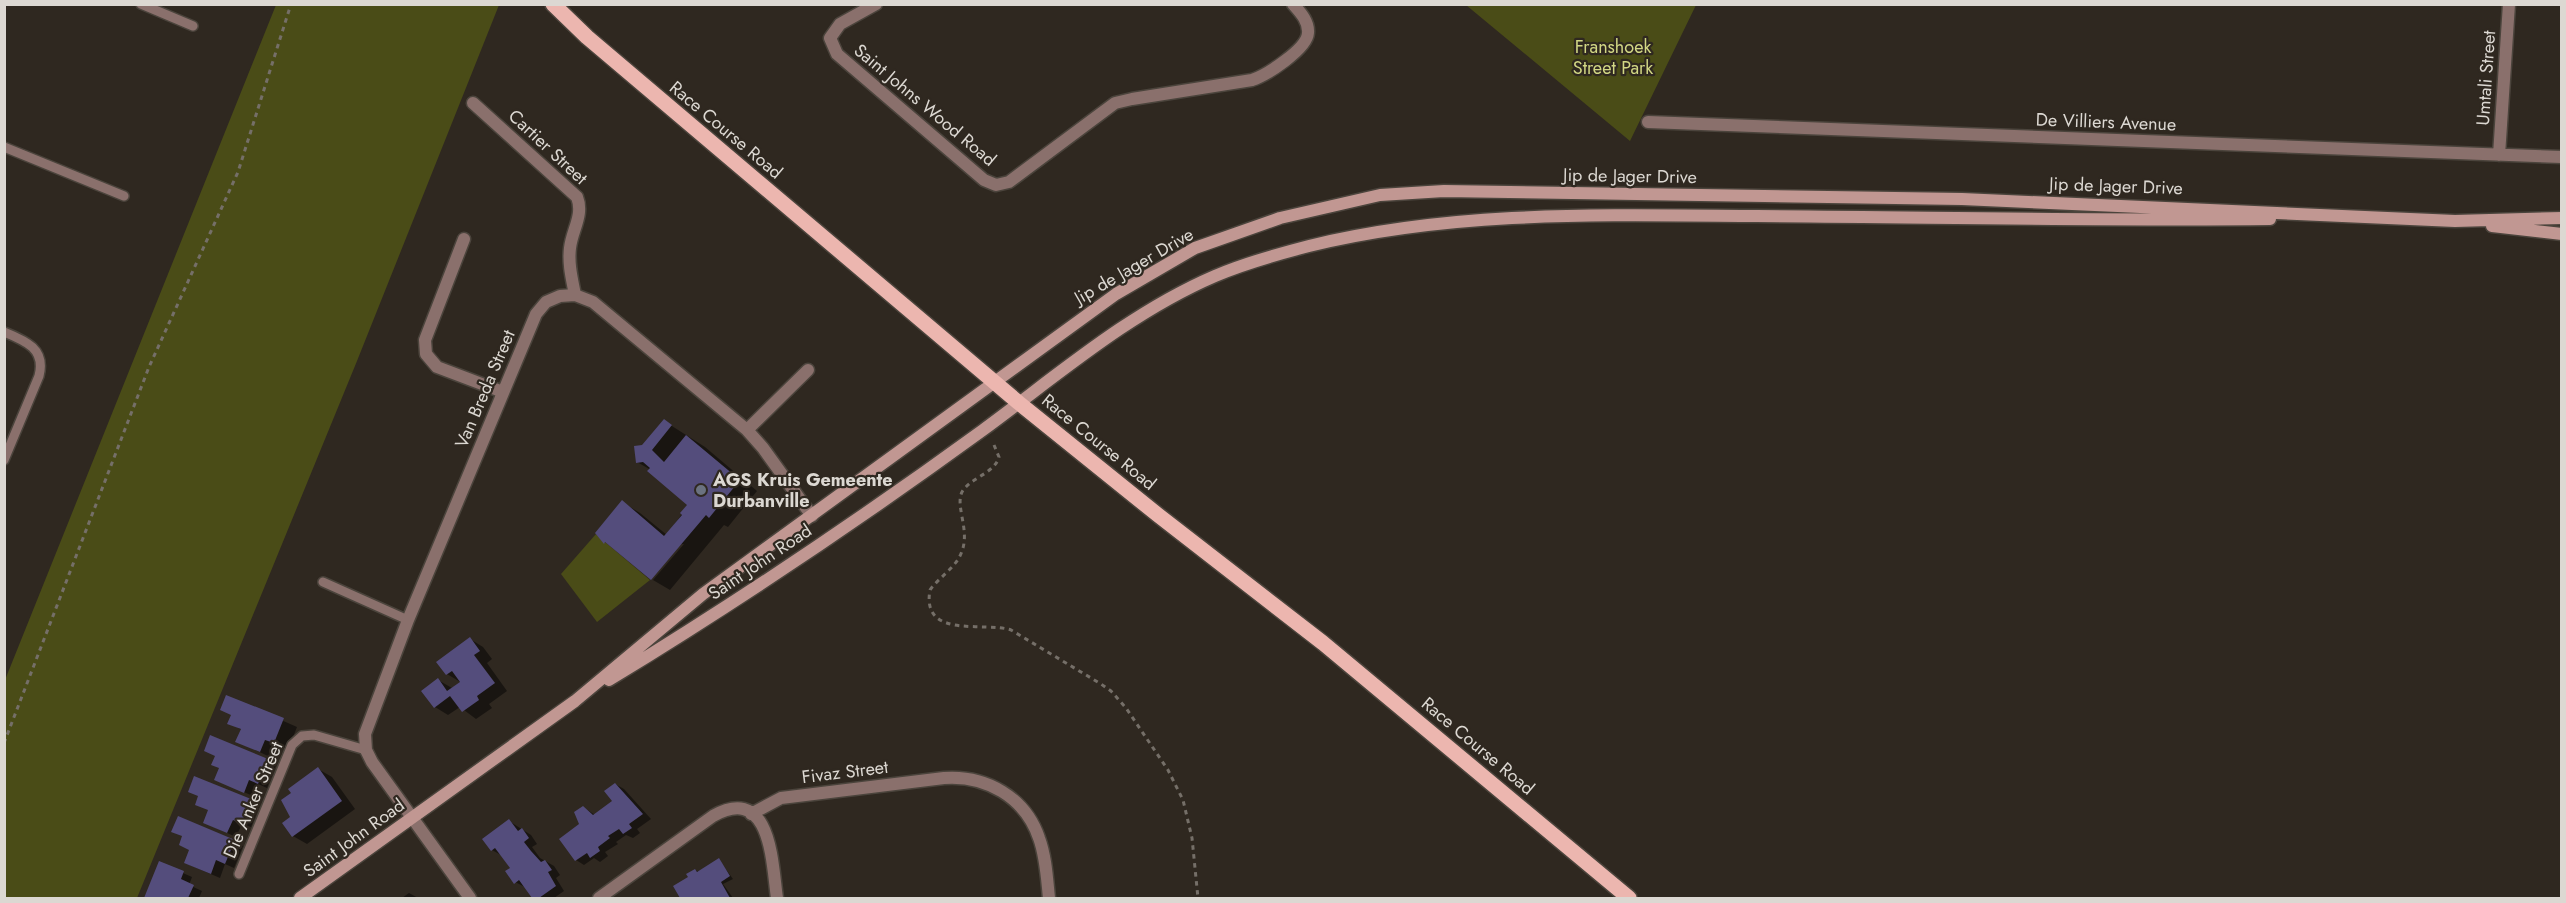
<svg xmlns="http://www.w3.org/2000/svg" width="2566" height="903" font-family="Jost,sans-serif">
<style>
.green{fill:#4a4c17}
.shadow{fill:#0007}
.building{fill:#544d7c}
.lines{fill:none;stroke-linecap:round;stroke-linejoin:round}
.lane-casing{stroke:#4b443c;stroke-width:12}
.street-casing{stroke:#4b443c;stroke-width:15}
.secondary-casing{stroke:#4b443c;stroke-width:15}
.primary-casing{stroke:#4b443c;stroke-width:18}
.path{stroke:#756f68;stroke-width:3;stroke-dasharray:4.5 4.5;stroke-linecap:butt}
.lane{stroke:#8a706c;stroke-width:9}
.street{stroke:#8a706c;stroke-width:12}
.secondary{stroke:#c19792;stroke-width:12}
.primary{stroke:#ecb6af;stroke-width:15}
.worship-dot{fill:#6b7280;stroke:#2f2820;stroke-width:2}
.labels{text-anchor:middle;stroke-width:4.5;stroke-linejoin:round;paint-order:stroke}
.park-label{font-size:18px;fill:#d2d784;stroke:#2f2820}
.street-label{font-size:18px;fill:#dcd8d2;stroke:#2f2820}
.poi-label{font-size:18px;font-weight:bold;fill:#dcd8d2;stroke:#2f2820;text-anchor:start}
</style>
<rect width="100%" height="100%" fill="#2f2820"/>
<path class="green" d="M276,5H499L357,361L137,898H5V680Z
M1466,5H1696L1630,141Z
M596,534L604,543L605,542L650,580L597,622L561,574Z"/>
<path class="shadow" d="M664,421L705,447L757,491L728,527L724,525L670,590L653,580L684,544L615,549L605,542L597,533L622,502L640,513L667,535L689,504L651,470L637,462L643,446Z
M470,639L483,647L492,659L487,663L507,691L489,704L492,708L476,719L460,707L448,715L435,707L438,680L452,688L462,683L447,674Z
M227,696L297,727L288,750L279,746L274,759L237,741L242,730L229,723L232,715Z
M216,756L267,760L276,765L267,788L258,784L253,796L216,780L221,768Z
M318,769L332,777L355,809L307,844L293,836L284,824L292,818Z
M195,778L259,806L251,827L242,824L236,837L205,823L210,811L200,797Z
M615,784L624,789L651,819L637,829L640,833L633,838L626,835L616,842L618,844L605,852L608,856L600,862L594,858L584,865L576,860L583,807L595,815L614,802Z
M179,818L243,846L234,868L225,864L220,878L185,863L191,850Z
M509,821L531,835L537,844L532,847L540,858L554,866L560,875L556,878L564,891L554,898H534L525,887L515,882L512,868L501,855L492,850Z
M719,860L733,879L723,884L733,898H682L675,886L690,878L695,870L699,872Z
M160,863L192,877L189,885L202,891L199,898H145Z
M409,893L418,898H402Z"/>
<path class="building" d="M664,419L672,425L652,450L664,462L686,435L740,480L709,518L706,515L651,580L605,542L604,544L595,533L622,500L664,536L682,515L680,513L687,505L647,471L650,468L643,462L636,463L634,446L642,445Z
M470,637L480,651L474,655L495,683L477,696L479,700L462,712L450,696L434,708L421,691L438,678L447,691L460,682L452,671L446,675L436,662Z
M226,695L284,718L274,743L265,740L260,752L235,742L241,729L227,724L231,715L220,710Z
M210,735L268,759L258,784L249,780L244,793L214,780L219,768L211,765L215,756L204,751Z
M318,767L342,801L292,837L282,823L290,817L281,800L291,793L288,789Z
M194,776L251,799L241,824L233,820L227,833L203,823L208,810L195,805L198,796L188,792Z
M615,783L643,814L629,824L632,828L623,834L619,829L608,836L610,838L598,847L600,851L590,858L587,853L575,861L559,839L579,824L574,812L583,806L593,815L612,801L604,791Z
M178,816L235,840L225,864L216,860L211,874L184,863L189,850L179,845L182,836L171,832Z
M509,819L518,831L522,828L529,838L524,842L531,851L541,862L545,860L552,870L548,872L556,886L539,898H532L519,880L514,884L505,871L510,868L495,848L491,851L482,839Z
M719,858L730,876L721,882L730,898H680L673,886L688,877L686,874L695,869L697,872Z
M159,861L184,871L181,879L194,885L188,898H144Z"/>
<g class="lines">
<g class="lane-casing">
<path id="lane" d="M141,4L193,26
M4,147L124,196
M4,332C26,341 46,349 39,376L4,460
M323,582L408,620
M239,874L292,745L302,736L314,735L366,750"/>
</g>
<g class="street-casing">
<path id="street" d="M876,4L840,24L830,38L837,54L984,180L996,185L1009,182L1115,103L1132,99L1252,80C1267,75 1307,49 1308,33C1309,21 1300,12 1293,4
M473,103L577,197C584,215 572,230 570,248C568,264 572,279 575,295
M1648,122L2562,157
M2499,155L2509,4
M464,239L425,340L426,354L437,367L503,392
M747,430L808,370
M751,814L781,798L944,778C986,775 1025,797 1039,838C1046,857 1047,879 1049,898
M470,898L372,762L366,750L365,734L408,620L536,314L546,302L560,296L575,295L593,302L747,430L763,448L812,516
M599,898L713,816C772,783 772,865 777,898"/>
</g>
<g class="secondary-casing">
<path id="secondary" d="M2492,226L2562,234
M609,680C737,602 862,518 983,430C1058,375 1129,313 1215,276C1245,263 1278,254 1309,246C1456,210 1607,215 1757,216C1928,217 2099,221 2270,219
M300,898L575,701L703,594L1116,294L1195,248L1280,218L1380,195L1444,191L1962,199L2455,221L2562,218"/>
</g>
<g class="primary-casing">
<path id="primary" d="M553,4L587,37L1019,403L1158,515L1323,643L1629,898"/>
</g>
<path class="path" d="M994,445L999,457C994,474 971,477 962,492C955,506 970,530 962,551C957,567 939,577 930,590C921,640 985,621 1011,630L1101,684L1111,691L1126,708L1168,770L1183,800L1192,838L1198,898
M4,743L149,367L238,172L291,4"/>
<use href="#lane" class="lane"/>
<use href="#street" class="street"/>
<use href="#secondary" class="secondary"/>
<use href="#primary" class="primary"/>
</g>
<circle class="worship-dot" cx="701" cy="490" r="6"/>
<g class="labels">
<g class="park-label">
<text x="1613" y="53">Franshoek<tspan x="1613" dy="21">Street Park</tspan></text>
</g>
<g class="street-label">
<text transform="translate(2486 78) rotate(-86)" y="6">Umtali Street</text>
<text transform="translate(925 105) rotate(40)" y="6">Saint Johns Wood Road</text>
<text transform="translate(2106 122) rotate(2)" y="6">De Villiers Avenue</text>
<text transform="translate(726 130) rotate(40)" y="6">Race Course Road</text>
<text transform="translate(548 147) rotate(43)" y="6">Cartier Street</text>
<text transform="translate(1630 176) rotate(1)" y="6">Jip de Jager Drive</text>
<text transform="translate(2116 186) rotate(2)" y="6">Jip de Jager Drive</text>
<text transform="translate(1134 266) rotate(-30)" y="6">Jip de Jager Drive</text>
<text transform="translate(485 389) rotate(-67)" y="6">Van Breda Street</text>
<text transform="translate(1099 442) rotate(39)" y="6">Race Course Road</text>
<text transform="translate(760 562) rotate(-34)" y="6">Saint John Road</text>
<text transform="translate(1478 746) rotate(40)" y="6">Race Course Road</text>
<text transform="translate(845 772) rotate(-7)" y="6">Fivaz Street</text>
<text transform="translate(253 800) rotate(-67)" y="6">Die Anker Street</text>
<text transform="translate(354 838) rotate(-36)" y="6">Saint John Road</text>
</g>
<g class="poi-label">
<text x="713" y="486">AGS Kruis Gemeente<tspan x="713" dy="21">Durbanville</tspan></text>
</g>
</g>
<rect width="2566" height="903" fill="none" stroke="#dcd8d2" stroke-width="12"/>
</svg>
